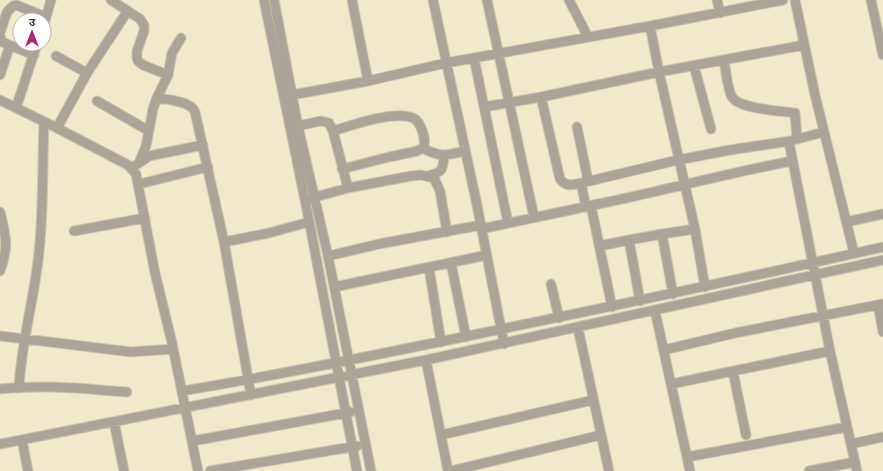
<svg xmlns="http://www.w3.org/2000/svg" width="883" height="471" font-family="Montserrat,'Noto Sans Devanagari',sans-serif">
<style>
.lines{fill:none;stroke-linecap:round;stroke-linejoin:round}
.minor-casing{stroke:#ccc7ac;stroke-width:11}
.minor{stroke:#ada499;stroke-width:9}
</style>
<rect width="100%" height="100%" fill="#f0eacb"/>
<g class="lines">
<g class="minor-casing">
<path id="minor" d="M111,0L140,19L144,25V31L137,51V58L138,61L143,65L168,75L172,53L181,38
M264,0L306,205L357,471
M274,0L298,126L328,256L371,471
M352,0L368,81
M433,0L477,205L504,344
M487,0L534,217
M569,0L588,37
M717,0L720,13
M795,0L815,95L854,253
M871,0L883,55
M44,24L51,0
M650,26L659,72L695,229L705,287
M0,33L7,12L13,6L16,5L46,17
M0,36L2,42L34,55
M56,56L87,73L57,128
M474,58L508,223
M724,60C726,71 727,88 732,97C739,109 781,111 795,113L797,139
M694,66L711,129
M87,73L127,12
M0,75L8,51
M541,97L560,179C566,187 572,185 581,183
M284,98L292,95L368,81L446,63L650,26L783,0
M0,100L57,128L128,165L136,174L155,273L172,343L198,471
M156,100C162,97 186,102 191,107C193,108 194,110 195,112L224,242L269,233L309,222
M97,101L149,131
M484,107L541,97L659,72L804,45
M16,108L37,44
M298,126L321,121L329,123L333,131L348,188L308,199
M577,127L588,180
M333,131C352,125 394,110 413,118C418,120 420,125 422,130C424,136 426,142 423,148L417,151L389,157L342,169
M824,132L790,141V147L830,351
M423,148C440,158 447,155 465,151
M139,163L149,156L203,145
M131,168L139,163L146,146L153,109L156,100L168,75
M428,176C442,172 443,171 444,156
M139,184L208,167
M348,188L411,176L421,175L434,178L440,191L447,232
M591,206L612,307
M586,207L581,183L678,160L730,150L790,141
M0,212C6,236 9,247 0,271
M846,222L883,214
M481,229C522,220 562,212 603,203C666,190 729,173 792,161
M74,231L145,218
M662,234L695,229
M629,240L662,234L673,294
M224,242L251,395
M599,246L629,240L640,301
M328,256L379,244L481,225
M451,263L466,337
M429,268L441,342
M551,284L559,318
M334,287L487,255
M878,305L883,332
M655,311L690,471
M578,328L609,471
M0,336L131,352L173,349
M664,350L735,333L883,304
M426,360L448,471
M733,372L746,435
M671,384L830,351L857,471
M19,388C21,344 33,304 38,261C44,215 42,168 44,122
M0,389C42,384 85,389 127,392
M182,391C274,376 366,357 458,338C600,309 741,279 883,247
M114,422L124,471
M441,435L593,400
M22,440L28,471
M193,441L351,412
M0,444L426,360L883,260
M851,444L883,437
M687,457L847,427
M210,471L357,446
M451,471L601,435
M809,471L855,462"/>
</g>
<use href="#minor" class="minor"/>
</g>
<g transform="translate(32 32)"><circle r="19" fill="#ffffff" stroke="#b2b1ac"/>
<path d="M0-3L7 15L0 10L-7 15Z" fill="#ac2974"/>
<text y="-6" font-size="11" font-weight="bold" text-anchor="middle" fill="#3e3c30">उ</text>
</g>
</svg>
